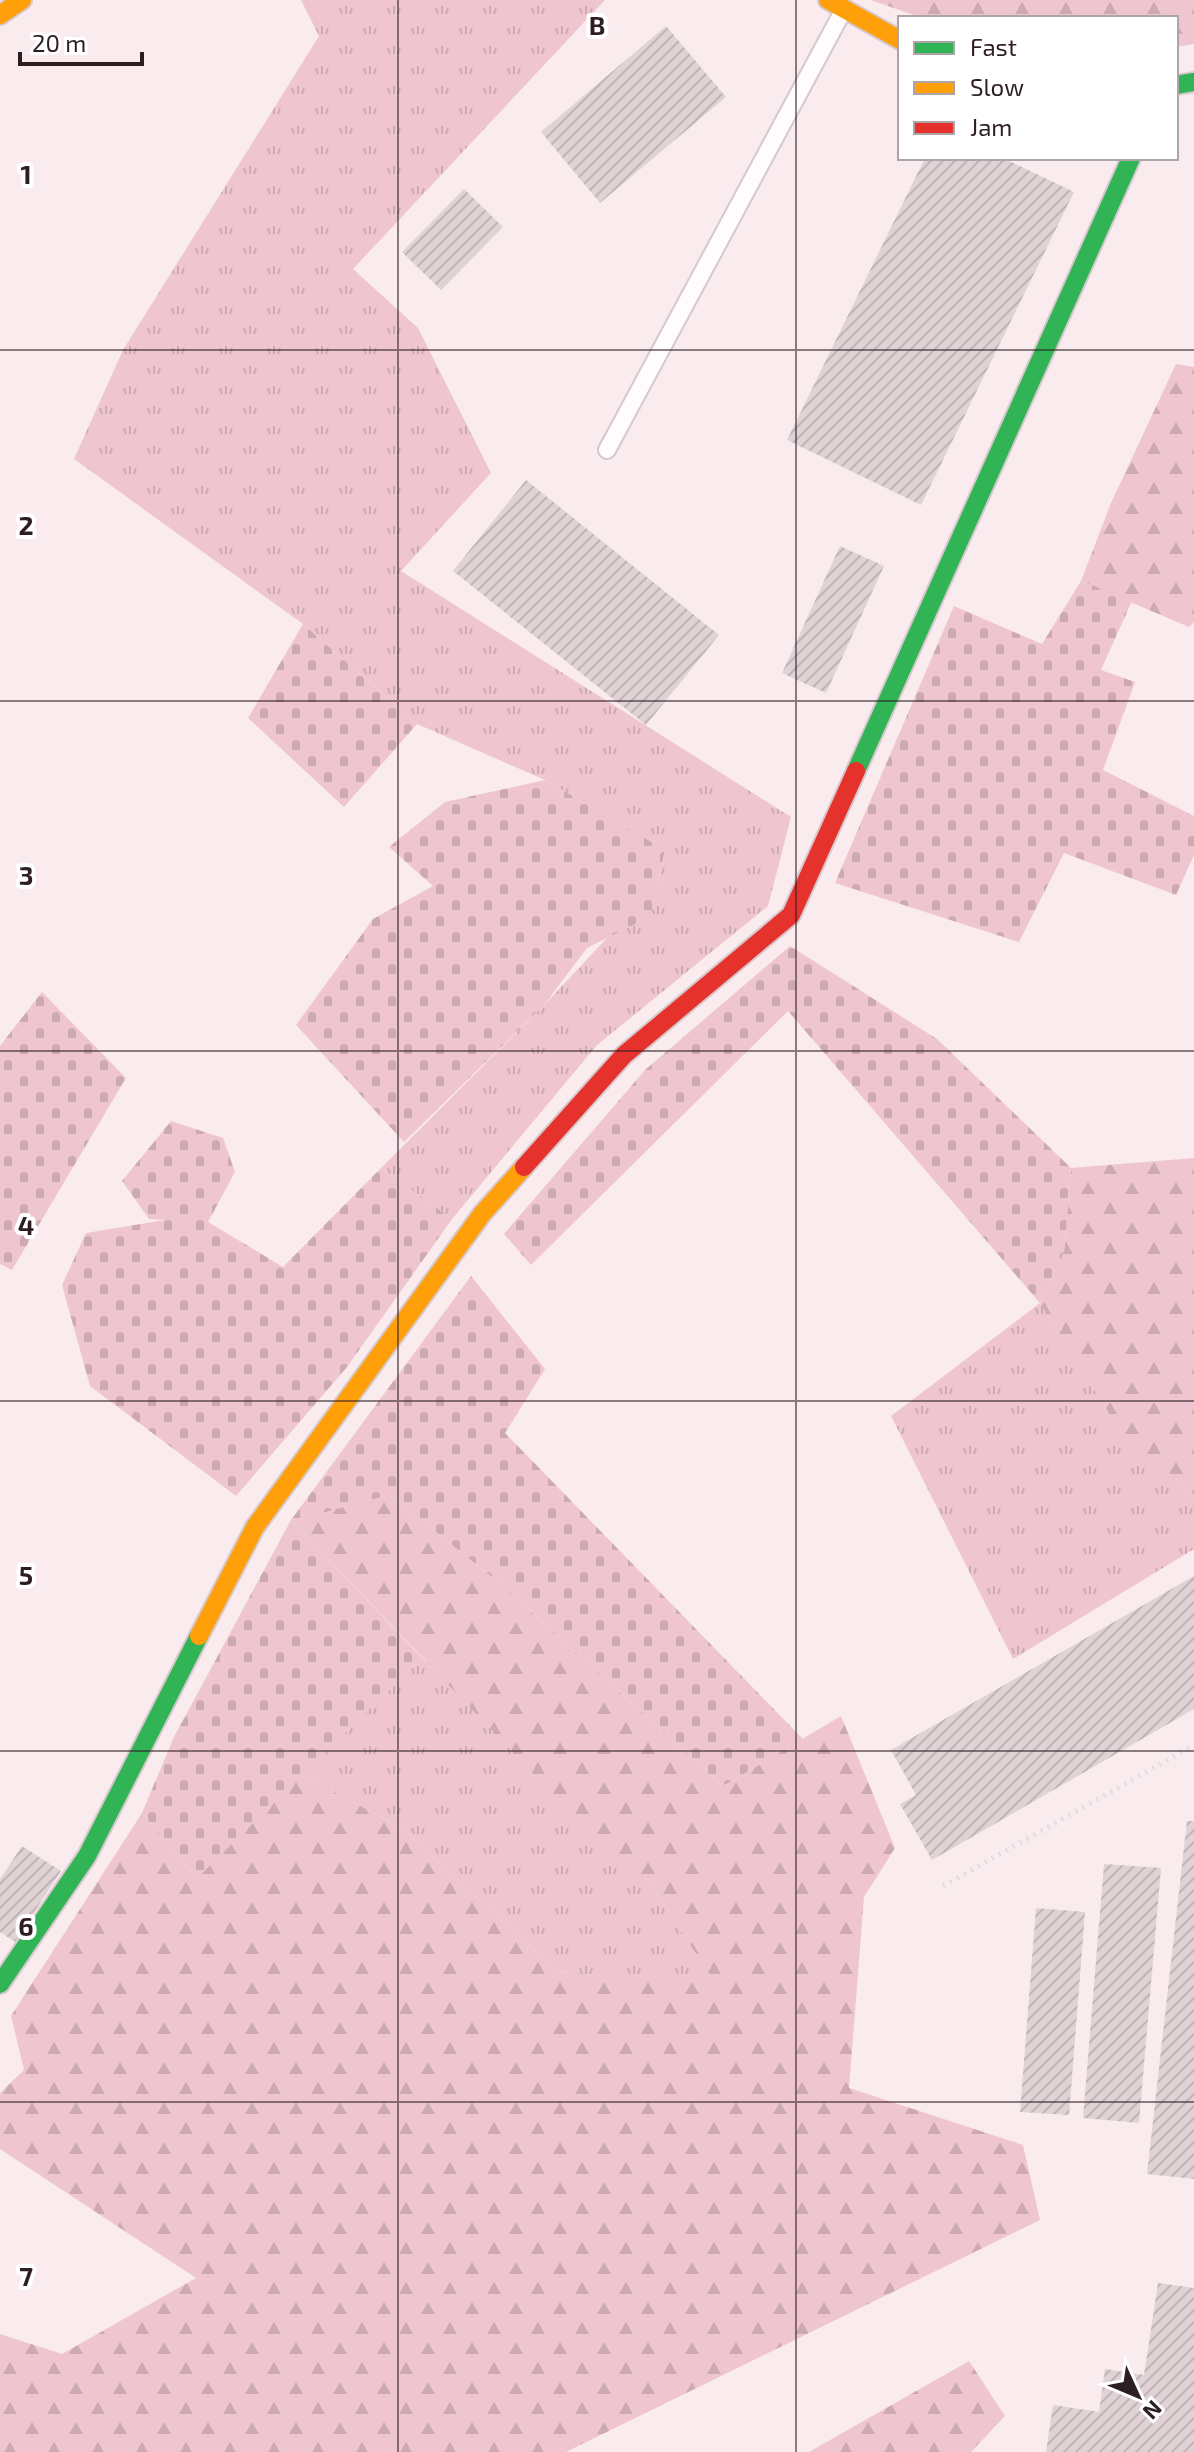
<svg xmlns="http://www.w3.org/2000/svg" width="1194" height="2452" font-family="'Exo 2',sans-serif">
<style>
.grass{fill:url(#grass-tufts)}
.forest{fill:url(#forest-firs)}
.cemetery{fill:url(#cemetery-stones)}
.building{fill:url(#building-hatch)}
.lines{fill:none;stroke-linecap:round;stroke-linejoin:round}
.lane-casing{stroke:#d6c8cb;stroke-width:20}
.fast-casing{stroke:#d6c8cb;stroke-width:22}
.slow-casing{stroke:#d6c8cb;stroke-width:22}
.jam-casing{stroke:#d6c8cb;stroke-width:22}
.path{stroke:#e0dddd;stroke-width:5;stroke-dasharray:2 6;stroke-linecap:butt}
.lane{stroke:#fefcfc;stroke-width:16}
.fast{stroke:#30b455;stroke-width:18}
.slow{stroke:#ff9f0a;stroke-width:18}
.jam{stroke:#e5322d;stroke-width:18}
.grid{fill:none;stroke:#2d1e22;stroke-width:2;stroke-opacity:0.55}
.grid-label{font-size:26px;text-anchor:middle;font-weight:bold;fill:#2d1e22;stroke:#fff;stroke-width:8;stroke-linejoin:round;paint-order:stroke}
</style>
<defs>
<pattern id="grass-tufts" width="24" height="20" patternUnits="userSpaceOnUse" patternTransform="scale(2)"><rect width="24" height="20" fill="#efc6d0"/><path d="M3 7l-1-3M5 7V3M7 7l1-3M15 17l-1-3M17 17v-4M19 17l1-3" fill="none" stroke="#cdaab2"/></pattern>
<pattern id="forest-firs" width="22" height="20" patternUnits="userSpaceOnUse" patternTransform="scale(2)"><rect width="22" height="20" fill="#efc6d0"/><path d="M5 1l3.5 6h-7zM16 11l3.5 6h-7z" fill="#cdaab2"/></pattern>
<pattern id="cemetery-stones" width="16" height="16" patternUnits="userSpaceOnUse" patternTransform="scale(2)"><rect width="16" height="16" fill="#efc6d0"/><path d="M2 7V4a2 2 0 0 1 4 0v3zM10 15v-3a2 2 0 0 1 4 0v3z" fill="#cdaab2"/></pattern>
<pattern id="building-hatch" width="6" height="6" patternUnits="userSpaceOnUse" patternTransform="scale(2)"><rect width="6" height="6" fill="#e0d2d5"/><path d="M-1 1l2-2M0 6l6-6M5 7l2-2" fill="none" stroke="#c0b4b7"/></pattern>
</defs>
<rect width="100%" height="100%" fill="#f9ebee"/>
<path class="grass" d="M301,0H605L353,269L418,328L491,473L401,571L791,817L768,906L597,1045L452,1219L381,1168L544,1005L607,938L651,915L665,851L545,780L417,724L303,624L74,459L123,350L319,36Z
M1040,1303L1119,1428L1194,1495V1549L1013,1659L891,1416Z
M422,1658L648,1881L717,1985L558,1972L399,1826L301,1775Z"/>
<path class="forest" d="M871,0H1194V44L1176,47V18H922Z
M1176,364L1194,367V622L1189,627L1081,581L1111,503Z
M1194,1158V1495L1119,1429L1040,1303L1064,1252L1071,1168Z
M389,1495L501,1584L723,1786L841,1716L895,1848L864,1897L849,2088L1023,2145L1040,2220L566,2452H0V2334L62,2354L196,2278L0,2149V2093L24,2070L11,2016L142,1813L197,1878L301,1775L399,1826L558,1972L716,1984L648,1881L550,1791L291,1520Z
M969,2361L1005,2416L971,2452H809Z"/>
<path class="cemetery" d="M1081,581L1132,601L1101,670L1135,682L1103,770L1194,816V855L1176,895L1064,853L1019,942L835,883L954,606L1042,644Z
M303,624L417,724L344,807L248,718Z
M545,780L665,850L651,916L587,948L544,1005L404,1142L296,1025L373,919L433,886L389,847L445,802Z
M790,946L937,1039L1071,1168L1064,1252L1040,1303L788,1011L531,1265L504,1234L645,1070Z
M42,992L126,1078L12,1270L0,1264V1046Z
M171,1121L223,1138L235,1172L208,1222L283,1267L381,1168L452,1219L347,1367L236,1496L90,1386L62,1285L86,1233L165,1220L149,1219L122,1181Z
M471,1276L545,1369L505,1433L803,1739L723,1786L501,1584L389,1495L292,1521L422,1658L197,1878L142,1813L174,1737L291,1520Z"/>
<path class="building" d="M666,26L726,97L600,203L541,132Z
M925,158H1003L1074,192L921,505L787,440Z
M464,189L503,227L441,290L402,252Z
M526,480L719,635L646,725L453,571Z
M840,546L884,566L826,693L782,673Z
M1194,1576V1709L932,1860L900,1804L916,1795L891,1750Z
M1187,1821H1194V2179L1147,2174Z
M22,1846L61,1871L15,1942L0,1932V1879Z
M1104,1864L1161,1868L1139,2123L1083,2118Z
M1036,1908L1085,1912L1069,2115L1020,2112Z
M1158,2283L1194,2288V2452H1046L1053,2405L1099,2412L1105,2369L1144,2375Z"/>
<g class="lines">
<g class="lane-casing">
<path id="lane" d="M607,450L843,11"/>
</g>
<g class="fast-casing">
<path id="fast" d="M1176,85L1194,82
M856,771L1131,158
M0,1984L87,1856L199,1636"/>
</g>
<g class="slow-casing">
<path id="slow" d="M828,0L900,40
M0,15L22,0
M199,1636L255,1527L482,1214L524,1167"/>
</g>
<g class="jam-casing">
<path id="jam" d="M524,1167L624,1055L791,915L856,771"/>
</g>
<path class="path" d="M943,1886L1194,1745"/>
<use href="#lane" class="lane"/>
<use href="#fast" class="fast"/>
<use href="#slow" class="slow"/>
<use href="#jam" class="jam"/>
</g>
<path class="grid" d="M398,0V2452M796,0V2452M0,350H1194M0,701H1194M0,1051H1194M0,1401H1194M0,1751H1194M0,2102H1194"/>
<g class="grid-label">
<text x="597" y="35">B</text>
<text x="26" y="184">1</text>
<text x="26" y="535">2</text>
<text x="26" y="885">3</text>
<text x="26" y="1235">4</text>
<text x="26" y="1585">5</text>
<text x="26" y="1936">6</text>
<text x="26" y="2286">7</text>
</g>
<rect x="898" y="16" width="280" height="144" fill="#ffffff" stroke="#aba5a7" stroke-width="2"/>
<rect x="914" y="42" width="40" height="12" fill="#30b455" stroke="#aba5a7" stroke-width="2"/>
<text x="970" y="56" font-size="24" fill="#2d1e22">Fast</text>
<rect x="914" y="82" width="40" height="12" fill="#ff9f0a" stroke="#aba5a7" stroke-width="2"/>
<text x="970" y="96" font-size="24" fill="#2d1e22">Slow</text>
<rect x="914" y="122" width="40" height="12" fill="#e5322d" stroke="#aba5a7" stroke-width="2"/>
<text x="970" y="136" font-size="24" fill="#2d1e22">Jam</text>
<g transform="translate(1138 2396) rotate(134)" stroke="#ffffff" stroke-width="6" paint-order="stroke">
<path d="M0-6L14 30L0 20L-14 30Z" fill="#2d1e22"/>
<text y="-12" font-size="22" font-weight="bold" text-anchor="middle" fill="#2d1e22">N</text>
</g>
<path d="M20 52v12h122v-12" fill="none" stroke="#2d1e22" stroke-width="4"/>
<text x="32" y="52" font-size="24" fill="#2d1e22" stroke="#ffffff" stroke-width="6" paint-order="stroke">20 m</text>
</svg>
